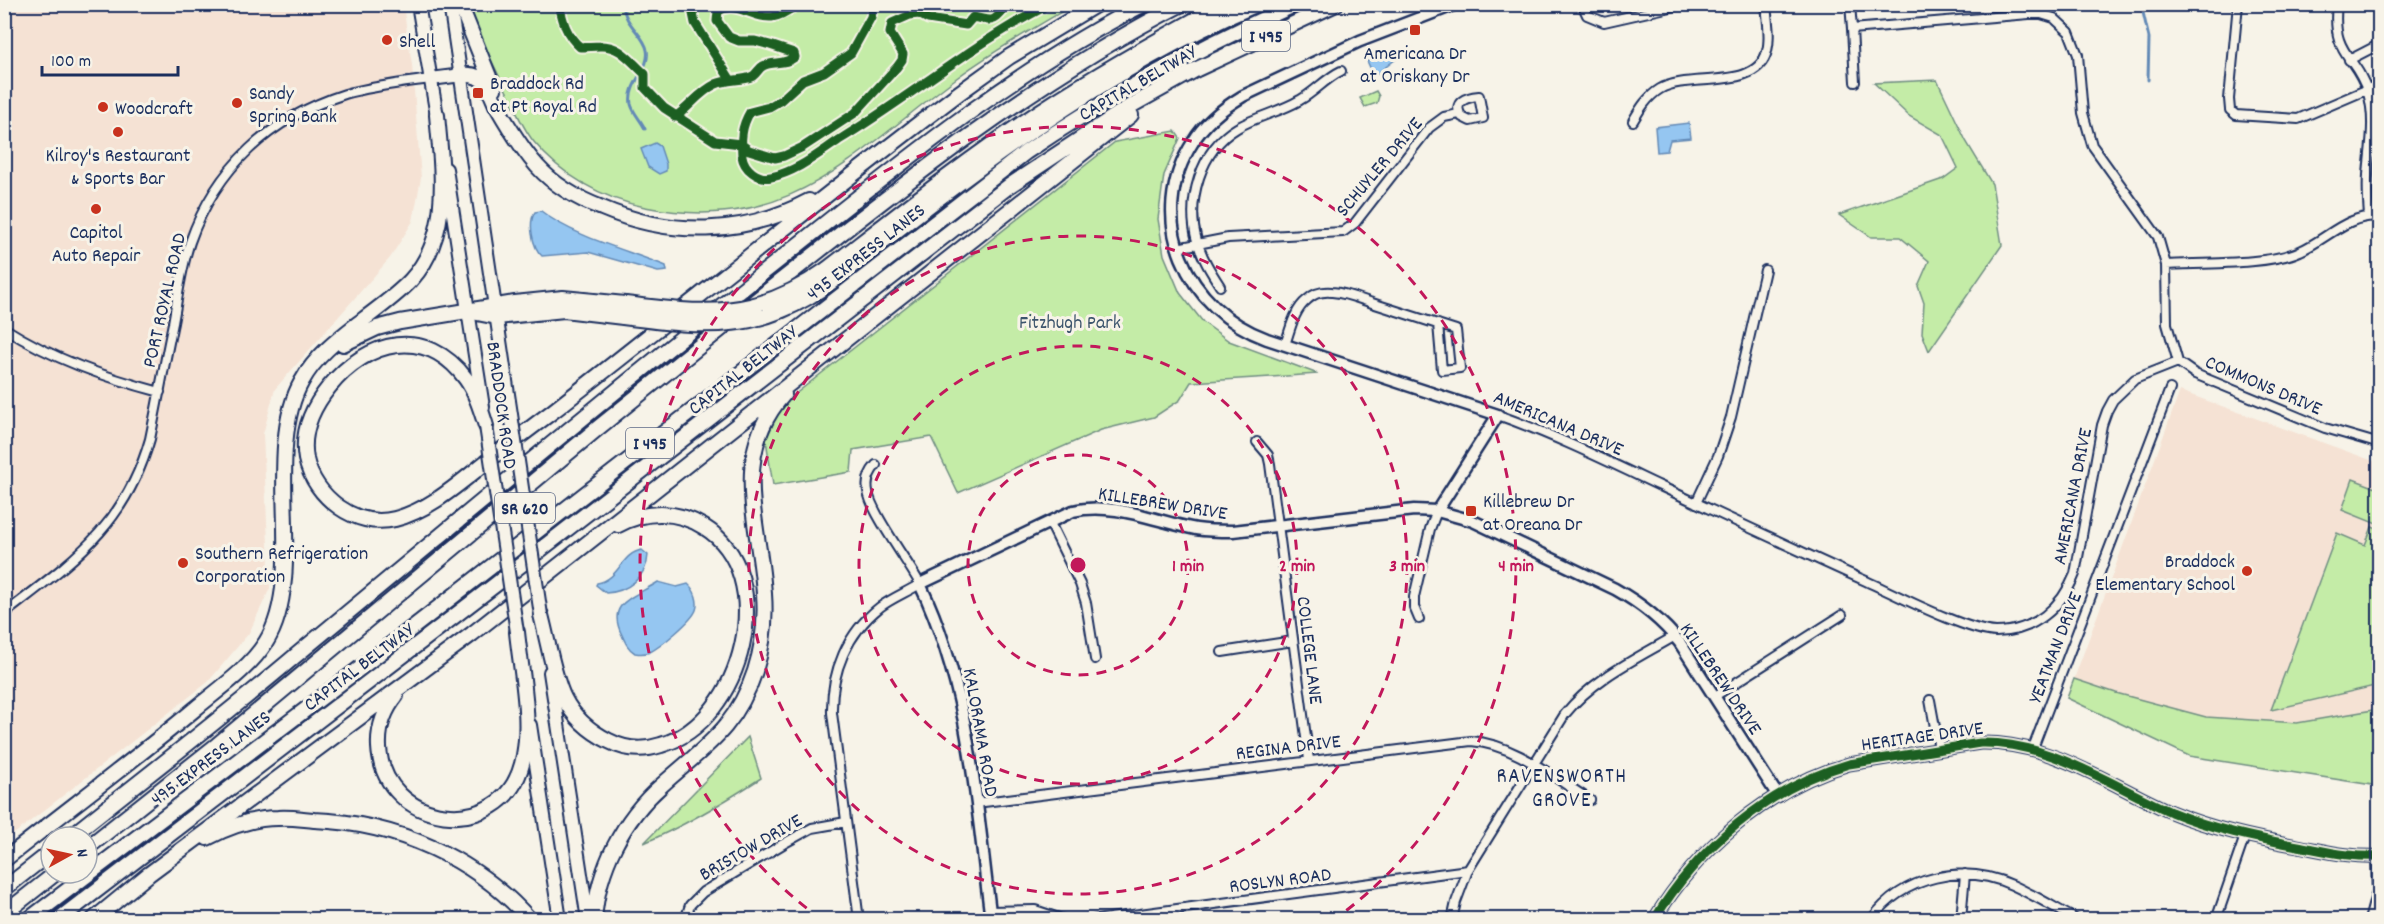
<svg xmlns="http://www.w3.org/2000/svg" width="2384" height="924" font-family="Dekko,sans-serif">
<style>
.built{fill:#f5e2d4}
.green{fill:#c4eca7;stroke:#708e82;stroke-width:1.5}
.water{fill:#95c6f1;stroke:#648ab6;stroke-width:1.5}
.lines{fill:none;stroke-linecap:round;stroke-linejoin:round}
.stream{stroke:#648ab6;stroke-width:3}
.street-casing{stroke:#1b2f5e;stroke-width:12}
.secondary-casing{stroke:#1b2f5e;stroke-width:15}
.primary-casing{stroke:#1b2f5e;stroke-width:16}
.highway-casing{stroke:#1b2f5e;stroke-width:18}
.street{stroke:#f7f3e8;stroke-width:8}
.secondary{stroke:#f7f3e8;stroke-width:10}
.primary{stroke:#f7f3e8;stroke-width:12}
.highway{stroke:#f7f3e8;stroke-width:14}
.primary-bridge-casing{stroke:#1b2f5e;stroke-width:16;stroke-linecap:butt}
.highway-bridge-casing{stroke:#1b2f5e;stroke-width:18;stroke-linecap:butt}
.primary-bridge{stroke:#f7f3e8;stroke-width:12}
.highway-bridge{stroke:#f7f3e8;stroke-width:14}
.cycleway-casing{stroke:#f7f3e8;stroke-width:13}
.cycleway{stroke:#1b5e20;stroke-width:9}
.ring{fill:none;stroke:#c2185b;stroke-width:3;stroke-dasharray:10 8}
.poi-dot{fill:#c8321e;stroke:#f7f3e8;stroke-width:2}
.labels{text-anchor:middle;stroke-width:6;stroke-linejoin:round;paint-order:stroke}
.shield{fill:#f7f3e8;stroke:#5d6a87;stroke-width:1.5}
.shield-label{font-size:18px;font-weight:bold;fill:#1b2f5e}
.poi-label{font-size:20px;fill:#1b2f5e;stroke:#f7f3e8;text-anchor:start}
.street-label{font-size:20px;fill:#1b2f5e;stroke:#f7f3e8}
.park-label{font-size:20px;fill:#3d556d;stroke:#f7f3e8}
.neighbourhood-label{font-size:21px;letter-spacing:1.5px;fill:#1b2f5e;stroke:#f7f3e8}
.centre{fill:#c2185b;stroke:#f7f3e8;stroke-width:3}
.ring-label{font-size:18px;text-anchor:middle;font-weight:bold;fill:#c2185b;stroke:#f7f3e8;stroke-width:6;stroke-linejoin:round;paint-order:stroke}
</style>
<rect width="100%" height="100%" fill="#f7f3e8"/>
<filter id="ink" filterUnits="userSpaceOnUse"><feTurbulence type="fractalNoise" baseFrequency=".0167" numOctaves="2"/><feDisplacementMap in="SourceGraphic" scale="12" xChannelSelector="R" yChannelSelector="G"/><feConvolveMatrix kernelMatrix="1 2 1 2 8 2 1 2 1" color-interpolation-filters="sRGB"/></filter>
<g filter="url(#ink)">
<path class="built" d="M16,4L403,5L412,65L421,178L413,221L390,258L275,389L263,434L270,588L249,633L208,682L5,841V13Z
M2180,391L2379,463V709L2297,723L2206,717L2116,693L2074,679Z"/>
<path class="green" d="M464,5H1073C1034,28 995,50 958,77C853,154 790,236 645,207C603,199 561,175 534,142C522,127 514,107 506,90C492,62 478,33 464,5Z
M1937,80L1966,141L1992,184L2002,245L1929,351L1922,333L1924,303L1918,286L1929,261L1900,237H1871L1839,215L1943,179L1958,168L1942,135L1909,116L1874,83Z
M1376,91L1379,96L1377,103L1365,107L1360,98Z
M1175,131L1180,138L1164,175L1158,219L1164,255L1180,293L1203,322L1229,341L1318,374L1191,382L1180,400L1154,417L1101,430L958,493L931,437L853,450L851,472L773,485L766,440L776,417L789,399L1115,142Z
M2353,479L2379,489V525L2342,510Z
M2372,527L2380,530L2379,685L2271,710L2337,533L2365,545Z
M2074,679L2116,693L2206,717L2297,723L2379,709V786L2189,756L2067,698Z
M748,737L761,778C723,803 686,825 644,843Z"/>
<path class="water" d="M1393,50L1396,59L1374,76L1367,61Z
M1689,123L1691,138L1670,140L1667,151L1657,152L1655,127Z
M655,143L660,146L666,164V171L659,174L648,167L641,149Z
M541,211C574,237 627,250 666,266L667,271L658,272L588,252L542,256C532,247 528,222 535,212Z
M642,550L648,555C647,577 627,592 606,593L596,585L597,583C619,580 621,553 642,550Z
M658,582L677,587L688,584C695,590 699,602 696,610C692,621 660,647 650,652C645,654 641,654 635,653C628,649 625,642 622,635C605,602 635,597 658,582Z"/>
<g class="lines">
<path class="stream" d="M623,4C624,25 644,34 647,50C651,69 627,83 631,104C633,113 641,120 645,129
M2141,4L2149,38L2148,80"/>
<g class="street-casing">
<path id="street" d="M1582,4L1587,15L1604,22L1684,4
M1850,4L1852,29
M2238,4L2229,99L2230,110L2236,115L2298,119L2380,84
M2337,4C2331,56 2356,54 2368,93C2376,120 2370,147 2368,175C2367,189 2368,203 2369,216
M2349,60L2380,44
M1855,82L1852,29L2029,14H2041L2054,18L2069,32L2078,55L2083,113L2092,145L2158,237L2166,265L2167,324L2178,362L2195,374L2325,428L2380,444
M1479,96L1483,118L1470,121L1462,117C1451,102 1467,97 1479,96Z
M1633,121C1640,109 1647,97 1660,89C1689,72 1757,92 1767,51C1771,36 1767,19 1766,4
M1177,248L1228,238L1343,232L1355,223L1429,128L1444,117L1459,114
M2166,265C2201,263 2270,265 2300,251C2326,240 2348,213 2380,217
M1220,286C1211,272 1202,258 1197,241C1186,201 1200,150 1237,128C1257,116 1280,112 1300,100C1315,92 1326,78 1341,71
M4,328C53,359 104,377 160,392
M1285,345C1290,330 1294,310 1307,300C1314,293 1323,291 1332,292C1346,293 1360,299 1372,303C1400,312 1428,321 1456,330L1460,368L1442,370L1438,324
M1498,415C1554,435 1607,461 1660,486C1729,518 1797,550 1866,581C1897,595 1966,631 1996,632C2034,632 2062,607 2075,574L2102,425L2107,411L2113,400L2135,379L2178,362
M1257,442L1268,455L1270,464L1309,760
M1696,503L1718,456L1731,417L1765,270
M1050,523L1080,584L1086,603L1095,659
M4,614C72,561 125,527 150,439C158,400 165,361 173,323C178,296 181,268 190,242C216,168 270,118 345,94C373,86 402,83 431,79
M1419,619L1414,607V597L1430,529L1437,511
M1222,652L1293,641
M1715,696L1842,615
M1930,700L1939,749
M2033,748L2170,389
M976,803L1471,741C1515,744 1554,778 1590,800
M990,911L1035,910L1065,920
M685,920L690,905L703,892L783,844L812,828L846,822
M859,920L832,713C831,672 847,633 880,607C892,598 907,592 920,584C909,563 870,511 868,491C866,481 869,473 876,465
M1095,920L1468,870
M1452,920L1456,902L1468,870L1565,714C1594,678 1636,659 1675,636
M1871,920C1903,876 1963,863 2012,885C2034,895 2055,908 2077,920
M1961,920L1965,874
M2216,920L2245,836
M2369,920L2377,891L2376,856"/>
</g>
<g class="secondary-casing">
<path id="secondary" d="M1437,511L1498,415L1267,339C1186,310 1144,218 1193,142C1205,122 1223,108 1243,96L1360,41L1456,4
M991,920C976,804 971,691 920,584L1073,511C1113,501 1157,522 1196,529C1208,531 1221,531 1233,531L1414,510L1437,511L1473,521L1615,589C1640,603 1662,620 1680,643L1778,796
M1654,920C1697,849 1768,787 1849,764L1980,743C2049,741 2110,785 2171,812C2212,829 2255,838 2298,846C2325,851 2352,858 2380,856"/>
</g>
<g class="primary-casing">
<path id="primary" d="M418,4L438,122
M450,4L509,401
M431,79L462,75
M446,169L483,407
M550,672L588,920
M530,725L560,920"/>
</g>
<g class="highway-casing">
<path id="highway" d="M460,4L494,89
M462,75C471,74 480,76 486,84C490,90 493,98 496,105C508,126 521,148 537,166C554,185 578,199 602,208C670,237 743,236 809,201
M826,270C896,216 965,161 1039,112C1099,73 1161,38 1224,4
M834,280C965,176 1101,70 1257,4
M749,306C887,197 1024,85 1182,4
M477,313L497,317L564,310L623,317
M343,344L377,328L400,322L515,303L563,298L625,304
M486,426C481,410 476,393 466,379C426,325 367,340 329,387C312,408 301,432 306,459C314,497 356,529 395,519C427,511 455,487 480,467C504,448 528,430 552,412C688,306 821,197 959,93L1009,57L1097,4
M541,615C547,637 554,679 564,698C574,718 589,731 609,741C626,750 643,751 661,745C743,722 781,574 704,527C677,510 646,510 618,525
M396,696C384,711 378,728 379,747C383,827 501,844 522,764C533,725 521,672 517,632
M70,837C145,777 221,719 294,657C449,529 602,400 759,276C882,179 1004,75 1144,4
M207,838C228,827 254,818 278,818C290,817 302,819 314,820C397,823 475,858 530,920
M87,848L217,745L598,428L732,320
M4,860C68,809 133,761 195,709C219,689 249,669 266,642C278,623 282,601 284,579C290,520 272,433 302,381C316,355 341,337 364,319C380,307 397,295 411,280C452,235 442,171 437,115
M4,889L51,852
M4,914L56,873
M28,920L367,663L1026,152C1113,93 1200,47 1296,4
M58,920L495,585L1009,186L1127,108L1197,69L1336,4
M93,920L149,874L472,634L1131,115
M594,920C598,868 623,819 662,785C704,747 736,729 755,671C763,646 766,620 764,594C760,524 729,455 784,394"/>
</g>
<use href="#street" class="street"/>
<use href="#secondary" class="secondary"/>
<use href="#primary" class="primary"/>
<use href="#highway" class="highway"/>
<g class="primary-bridge-casing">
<path id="primary-bridge" d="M509,401L541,615
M486,426L517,632"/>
</g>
<g class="highway-bridge-casing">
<path id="highway-bridge" d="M625,304C706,314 756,320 826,270
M623,317C708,328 761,334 834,280"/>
</g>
<use href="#primary-bridge" class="primary-bridge"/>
<use href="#highway-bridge" class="highway-bridge"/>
<g class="cycleway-casing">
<path id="cycleway" d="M559,4C563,22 566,35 580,47C587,47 593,46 600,46C621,45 631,62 645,74V88L664,108L715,141L741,144L749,150L775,158L784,156L803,147L855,113L897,67L902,60L903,54L890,33L892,23L910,15L919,14L928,19L966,25L973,17C998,23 992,21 1010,4
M691,4L695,23L730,79
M873,4L871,17L851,53L824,72L803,80L781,100L769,107L750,112C741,127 741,139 742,156C744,169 758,180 771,177C796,172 818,154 839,140C910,97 975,42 1050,4
M675,117C690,107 699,92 716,84C728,79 744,81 753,76C757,73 759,68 763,66C773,61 785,65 795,57L794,53L770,45L755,41H739L729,37L717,21L718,11C737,0 752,19 772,17C781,16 791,9 798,4
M1654,920C1697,849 1768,787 1849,764L1980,743C2049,741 2110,785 2171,812C2212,829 2255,838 2298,846C2325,851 2352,858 2380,856"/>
</g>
<use href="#cycleway" class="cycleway"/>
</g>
</g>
<g class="ring">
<circle cx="1078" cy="565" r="110"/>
<circle cx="1078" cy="565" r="219"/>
<circle cx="1078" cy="565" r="329"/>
<path d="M821 919A438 438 0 1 1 1335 919"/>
</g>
<g class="poi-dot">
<rect x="1409" y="24" width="12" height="12" rx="3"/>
<circle cx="387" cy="40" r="6"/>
<rect x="472" y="87" width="12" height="12" rx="3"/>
<circle cx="237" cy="103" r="6"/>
<circle cx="103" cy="107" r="6"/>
<circle cx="118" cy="132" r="6"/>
<circle cx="96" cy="209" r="6"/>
<rect x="1465" y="505" width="12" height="12" rx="3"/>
<circle cx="183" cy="563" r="6"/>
<circle cx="2247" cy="571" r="6"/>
</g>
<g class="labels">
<g class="shield">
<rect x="1242" y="21" width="48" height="30" rx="4.5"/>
<rect x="626" y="428" width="48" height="30" rx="4.5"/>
<rect x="495" y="493" width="60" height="30" rx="4.5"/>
</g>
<g class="shield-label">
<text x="1266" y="42">I 495</text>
<text x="650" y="449">I 495</text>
<text x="525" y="514">SR 620</text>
</g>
<g class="poi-label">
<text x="399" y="47">Shell</text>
<text x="1415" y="59" text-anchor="middle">Americana Dr<tspan x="1415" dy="23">at Oriskany Dr</tspan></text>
<text x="490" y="89">Braddock Rd<tspan x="490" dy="23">at Pt Royal Rd</tspan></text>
<text x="249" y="99">Sandy<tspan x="249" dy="23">Spring Bank</tspan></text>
<text x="115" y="114">Woodcraft</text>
<text x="118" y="161" text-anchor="middle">Kilroy's Restaurant<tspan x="118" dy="23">&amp; Sports Bar</tspan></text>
<text x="96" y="238" text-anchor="middle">Capitol<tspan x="96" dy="23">Auto Repair</tspan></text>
<text x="1483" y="507">Killebrew Dr<tspan x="1483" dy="23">at Oreana Dr</tspan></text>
<text x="195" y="559">Southern Refrigeration<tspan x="195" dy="23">Corporation</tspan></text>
<text x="2235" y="567" text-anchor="end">Braddock<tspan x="2235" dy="23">Elementary School</tspan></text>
</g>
<g class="street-label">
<text transform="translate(1137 82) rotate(-30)" y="7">CAPITAL BELTWAY</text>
<text transform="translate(1378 166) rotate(-50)" y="7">SCHUYLER DRIVE</text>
<text transform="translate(865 251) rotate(-38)" y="7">495 EXPRESS LANES</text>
<text transform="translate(163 300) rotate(-77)" y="7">PORT ROYAL ROAD</text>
<text transform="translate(742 369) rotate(-38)" y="7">CAPITAL BELTWAY</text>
<text transform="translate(2264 384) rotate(23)" y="7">COMMONS DRIVE</text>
<text transform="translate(503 405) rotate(82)" y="7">BRADDOCK ROAD</text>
<text transform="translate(1559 422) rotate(23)" y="7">AMERICANA DRIVE</text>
<text transform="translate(2071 496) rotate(-79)" y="7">AMERICANA DRIVE</text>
<text transform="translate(1163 502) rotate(9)" y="7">KILLEBREW DRIVE</text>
<text transform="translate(2054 647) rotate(-69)" y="7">YEATMAN DRIVE</text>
<text transform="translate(1311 650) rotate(83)" y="7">COLLEGE LANE</text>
<text transform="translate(358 666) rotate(-37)" y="7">CAPITAL BELTWAY</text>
<text transform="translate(1722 678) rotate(56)" y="7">KILLEBREW DRIVE</text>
<text transform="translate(982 732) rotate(80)" y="7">KALORAMA ROAD</text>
<text transform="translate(1922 735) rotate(-8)" y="7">HERITAGE DRIVE</text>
<text transform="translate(1288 746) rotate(-7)" y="7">REGINA DRIVE</text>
<text transform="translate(210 757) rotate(-37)" y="7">495 EXPRESS LANES</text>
<text transform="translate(750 846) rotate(-30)" y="7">BRISTOW DRIVE</text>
<text transform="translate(1280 879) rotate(-7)" y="7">ROSLYN ROAD</text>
</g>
<g class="park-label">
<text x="1070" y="328">Fitzhugh Park</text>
</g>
<g class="neighbourhood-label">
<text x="1562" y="782">RAVENSWORTH<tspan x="1562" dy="24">GROVE</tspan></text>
</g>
</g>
<circle cx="1078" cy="565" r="9" class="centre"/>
<g class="ring-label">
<text x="1188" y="571">1 min</text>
<text x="1297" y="571">2 min</text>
<text x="1407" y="571">3 min</text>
<text x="1516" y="571">4 min</text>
</g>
<rect width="2384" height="924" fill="none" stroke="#f7f3e8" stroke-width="24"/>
<rect x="12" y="12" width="2360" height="900" fill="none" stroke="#1b2f5e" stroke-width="2" filter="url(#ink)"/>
<g transform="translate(69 855) rotate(82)"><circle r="28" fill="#f7f3e8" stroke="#9fa5b1" stroke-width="1.5"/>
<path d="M0-4.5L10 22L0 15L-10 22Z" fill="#c8321e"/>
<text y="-9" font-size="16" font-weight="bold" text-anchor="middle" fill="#1b2f5e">N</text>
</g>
<path d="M42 66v9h136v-9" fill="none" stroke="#1b2f5e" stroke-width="3"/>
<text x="51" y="66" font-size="18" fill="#1b2f5e" stroke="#f7f3e8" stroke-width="4.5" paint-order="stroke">100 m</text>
</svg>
